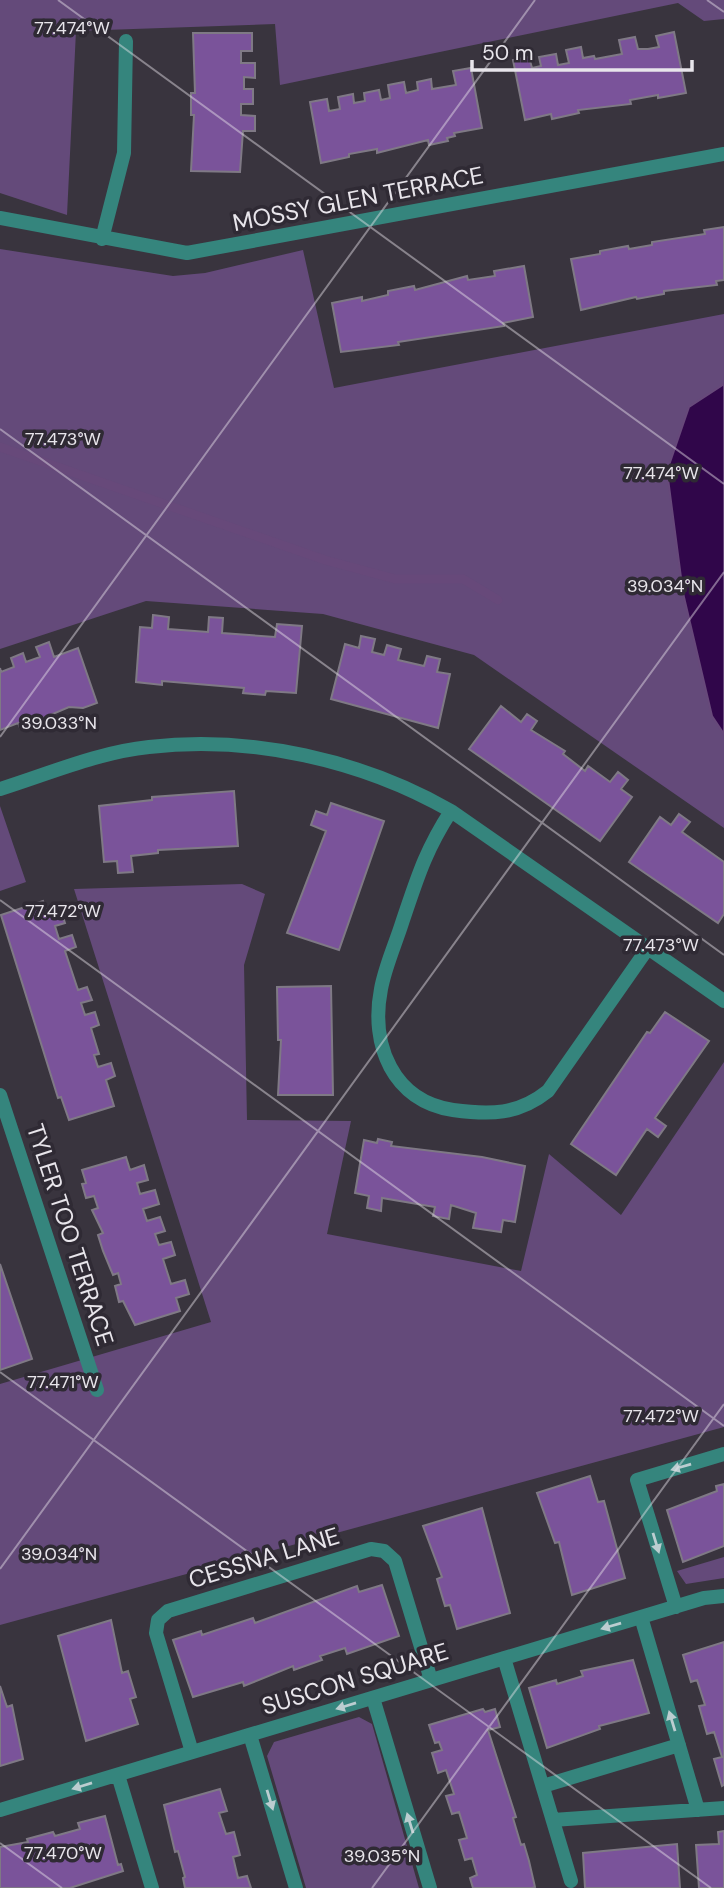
<svg xmlns="http://www.w3.org/2000/svg" width="724" height="1888" font-family="'DM Sans',sans-serif">
<style>
.green{fill:#644a7a}
.water{fill:#30064a;stroke:#67497a;stroke-width:2}
.lines{fill:none;stroke-linecap:round;stroke-linejoin:round}
.stream{stroke:#67497a;stroke-width:9}
.building{fill:#7a539a;stroke:#7f7985;stroke-width:2}
.street{stroke:#35857d;stroke-width:14}
.oneway{fill:#bbcdd0}
.ticks{fill:none;stroke:#e8e5eb;stroke-width:2;stroke-opacity:0.45}
.labels{text-anchor:middle;stroke-width:7;stroke-linejoin:round;paint-order:stroke}
.street-label{font-size:24px;fill:#e8e5eb;stroke:#2f2a34}
.ticks-label{font-size:18px;text-anchor:middle;fill:#e8e5eb;stroke:#2f2a34;stroke-width:7;stroke-linejoin:round;paint-order:stroke}
</style>
<rect width="100%" height="100%" fill="#39343e"/>
<path class="green" d="M0,0H724V19L704,21L678,3L280,85L275,24L76,31L67,215L0,193Z
M0,249L173,276L205,273L303,250L334,388L724,314V384L689,407L667,471L683,593L712,716L724,734V828L474,655L323,614L146,601L0,649Z
M0,806L26,882L0,891Z
M242,884L265,894L244,965L247,1120L351,1121L327,1234L521,1271L549,1154L621,1215L724,1062V1427L0,1625V1384L211,1322L74,889Z
M724,1557V1578L686,1584L677,1571Z
M359,1717L372,1724L419,1888H306L267,1756L274,1742Z"/>
<path class="water" d="M724,384V734L712,716L683,593L667,471L689,407Z"/>
<g class="lines">
<path class="stream" d="M0,447L325,560L395,579H463L498,600"/>
</g>
<path class="building" d="M674,32L686,93L658,98V95L630,100L631,104L578,110L579,113L552,119L551,114L525,120L513,60L529,57L532,68L541,66L539,57L556,54L558,65L569,63L566,50L581,47L583,58L594,56L595,59L622,54L619,40L635,37L638,49H648L659,47L656,36Z
M193,33H252V51H241V63H255V78L244,77V89H253V104H241V115L255,116V131H243L240,172L191,171L194,115H191V93H195Z
M471,68L482,128L454,133L455,136L447,138L448,141L429,145L428,140L377,153V149L349,154V157L321,163L310,102L327,99L329,111L340,109L338,97L353,94L354,103L365,101L364,93L379,90L381,100L390,98L388,85L404,82L406,93L418,90L417,82L431,79L432,89L456,85L453,71Z
M724,227V280L716,281L717,285L664,291V294L637,299L636,297L581,310L571,259L600,254V251L628,246L629,249L652,245V242L705,234L704,230Z
M524,266L533,317L503,323L504,326L398,342L399,345L341,352L332,303L362,297V301L388,295V291L414,286L415,290L467,276L468,280L495,276L494,271Z
M153,615L169,617L168,629L208,632L209,617L223,618L222,633L275,637L277,624L302,626L296,693L266,691L265,695L243,693L244,688L162,681V685L136,682L140,627L152,628Z
M361,636L375,639L372,652L384,655L387,645L401,649L398,660L424,666L427,656L440,659L437,672L450,674L438,728L331,699L345,644L359,648Z
M49,642L54,657L78,648L97,703L83,708L69,707L20,728L18,723L0,730V668L1,672L14,667L11,658L23,653L26,662L40,657L36,647Z
M501,706L521,722L527,714L537,721L531,730L565,751L563,754L585,771L588,766L610,782L618,772L628,780L621,789L632,797L600,841L469,749Z
M234,791L238,846L158,850V853L131,856L133,872L118,873L117,861L104,862L99,806L152,800V797Z
M331,803L384,821L339,950L287,933L326,831L311,825L316,811L327,815Z
M679,814L690,822L682,832L724,862V914L718,923L629,862L660,817L671,825Z
M43,901L48,915L61,911L65,923L55,926L59,939L72,935L76,947L65,951L78,990L87,987L92,1000L81,1003L85,1015L95,1012L99,1025L91,1028L99,1054L94,1055L98,1067L111,1063L115,1076L106,1080L114,1106L69,1120L61,1097L58,1098L1,915Z
M331,986L333,1095H278L281,1040H278L277,987Z
M665,1012L709,1041L655,1118L666,1126L658,1137L647,1129L616,1175L571,1144L647,1032L650,1033Z
M378,1139L392,1142L391,1146L482,1157L525,1166L515,1222L503,1220L501,1232L473,1228L476,1213L451,1205L449,1219L433,1216L435,1207L382,1198L381,1211L367,1208L369,1196L355,1193L364,1140L377,1143Z
M126,1157L130,1170L144,1165L148,1180L137,1183L140,1194L155,1190L159,1204L143,1209L147,1221L160,1217L165,1231L155,1234L159,1245L171,1242L175,1255L163,1259L171,1284L185,1280L189,1294L176,1298L180,1311L135,1325L123,1301L119,1302L115,1286L121,1284L118,1273L113,1275L103,1251L98,1235L103,1233L92,1210L98,1208L94,1196L86,1198L82,1184L86,1183L82,1170Z
M0,1264L32,1359L0,1370Z
M590,1476L598,1502L604,1501L625,1578L572,1595L559,1542L555,1543L537,1493Z
M724,1484V1546L683,1562L667,1510L717,1491L716,1486Z
M482,1508L510,1613L457,1629L450,1605L445,1606L437,1579L442,1577L423,1526Z
M382,1585L399,1636L347,1654L345,1648L320,1656L322,1660L294,1670L293,1666L244,1686L243,1682L193,1697L173,1640L201,1631L202,1635L253,1618L255,1623L357,1586L359,1592Z
M111,1620L122,1673L128,1671L136,1697L130,1699L138,1724L86,1741L58,1636Z
M724,1642V1785L722,1786L714,1759L722,1757L714,1732L707,1734L699,1706L705,1705L697,1680L691,1682L683,1655Z
M633,1660L649,1713L599,1726L600,1729L547,1748L529,1688L556,1680L557,1684L583,1676L581,1671Z
M0,1686L7,1707L12,1705L23,1759L0,1766Z
M483,1709L485,1712L495,1709L500,1727L488,1730L516,1817L513,1818L521,1845L524,1844L529,1861L535,1887L532,1888H473L470,1878L477,1875L472,1858L465,1860L459,1840L467,1838L459,1812L452,1814L446,1796L454,1794L446,1770L438,1773L432,1753L442,1750L439,1742L435,1743L429,1725Z
M220,1789L227,1811L219,1813L226,1834L234,1832L240,1855L233,1857L238,1878L247,1876L251,1888H185L183,1878L185,1877L178,1851L175,1852L164,1805Z
M105,1816L118,1865L121,1864L123,1871L70,1888H0V1847L28,1842L27,1839L53,1832L55,1836L80,1829L78,1823Z
M724,1831V1888H699L696,1845L719,1844L718,1832Z
M677,1844L680,1888H585L583,1853Z"/>
<g class="lines">
<path class="street" d="M0,218L187,253L724,154
M102,239L124,153L126,41
M0,789C48,774 99,752 149,747C251,735 362,760 451,811L724,1001
M451,811C425,851 417,879 402,923C395,945 385,967 381,989C370,1045 393,1101 453,1110C490,1115 518,1115 548,1091L648,948
M0,1095L97,1390
M676,1607L637,1480L724,1454
M641,1617L698,1810
M504,1658L571,1881
M373,1698L430,1888
M250,1735L296,1888
M192,1752L156,1633L158,1620L168,1611L371,1549L384,1551L395,1561L431,1680
M118,1775L152,1888
M543,1786L679,1745
M0,1810L704,1598L724,1596
M553,1820L724,1808"/>
</g>
<defs><path id="oneway-solid" d="M-6-.8H1V-3.2L6.5 0L1 3.2V.8H-6Z" transform="scale(1.75)"/></defs>
<g class="oneway">
<use href="#oneway-solid" transform="translate(681 1467) rotate(164)"/>
<use href="#oneway-solid" transform="translate(656 1543) rotate(73)"/>
<use href="#oneway-solid" transform="translate(611 1626) rotate(164)"/>
<use href="#oneway-solid" transform="translate(346 1706) rotate(163)"/>
<use href="#oneway-solid" transform="translate(672 1721) rotate(-107)"/>
<use href="#oneway-solid" transform="translate(82 1786) rotate(163)"/>
<use href="#oneway-solid" transform="translate(270 1800) rotate(73)"/>
<use href="#oneway-solid" transform="translate(410 1823) rotate(-107)"/>
</g>
<path class="ticks" d="M58,0L724,484M707,0L724,12M0,429L724,955M0,737L535,0M0,900L724,1426M0,1372L711,1888M0,1569L724,572M0,1843L62,1888M372,1888L724,1404"/>
<g class="labels">
<g class="street-label">
<text transform="translate(358 199) rotate(-11)" y="8">MOSSY GLEN TERRACE</text>
<text transform="translate(70 1235) rotate(72)" y="8">TYLER TOO TERRACE</text>
<text transform="translate(264 1558) rotate(-17)" y="8">CESSNA LANE</text>
<text transform="translate(355 1679) rotate(-17)" y="8">SUSCON SQUARE</text>
</g>
</g>
<g class="ticks-label">
<text x="72" y="34">77.474°W</text>
<text x="63" y="445">77.473°W</text>
<text x="661" y="479">77.474°W</text>
<text x="665" y="592">39.034°N</text>
<text x="59" y="729">39.033°N</text>
<text x="63" y="917">77.472°W</text>
<text x="661" y="951">77.473°W</text>
<text x="63" y="1388">77.471°W</text>
<text x="661" y="1422">77.472°W</text>
<text x="59" y="1560">39.034°N</text>
<text x="63" y="1859">77.470°W</text>
<text x="382" y="1862">39.035°N</text>
</g>
<path d="M472 60v10h220v-10" fill="none" stroke="#e8e5eb" stroke-width="3.5"/>
<text x="482" y="60" font-size="21" fill="#e8e5eb" stroke="#2f2a34" stroke-width="5" paint-order="stroke">50 m</text>
</svg>
